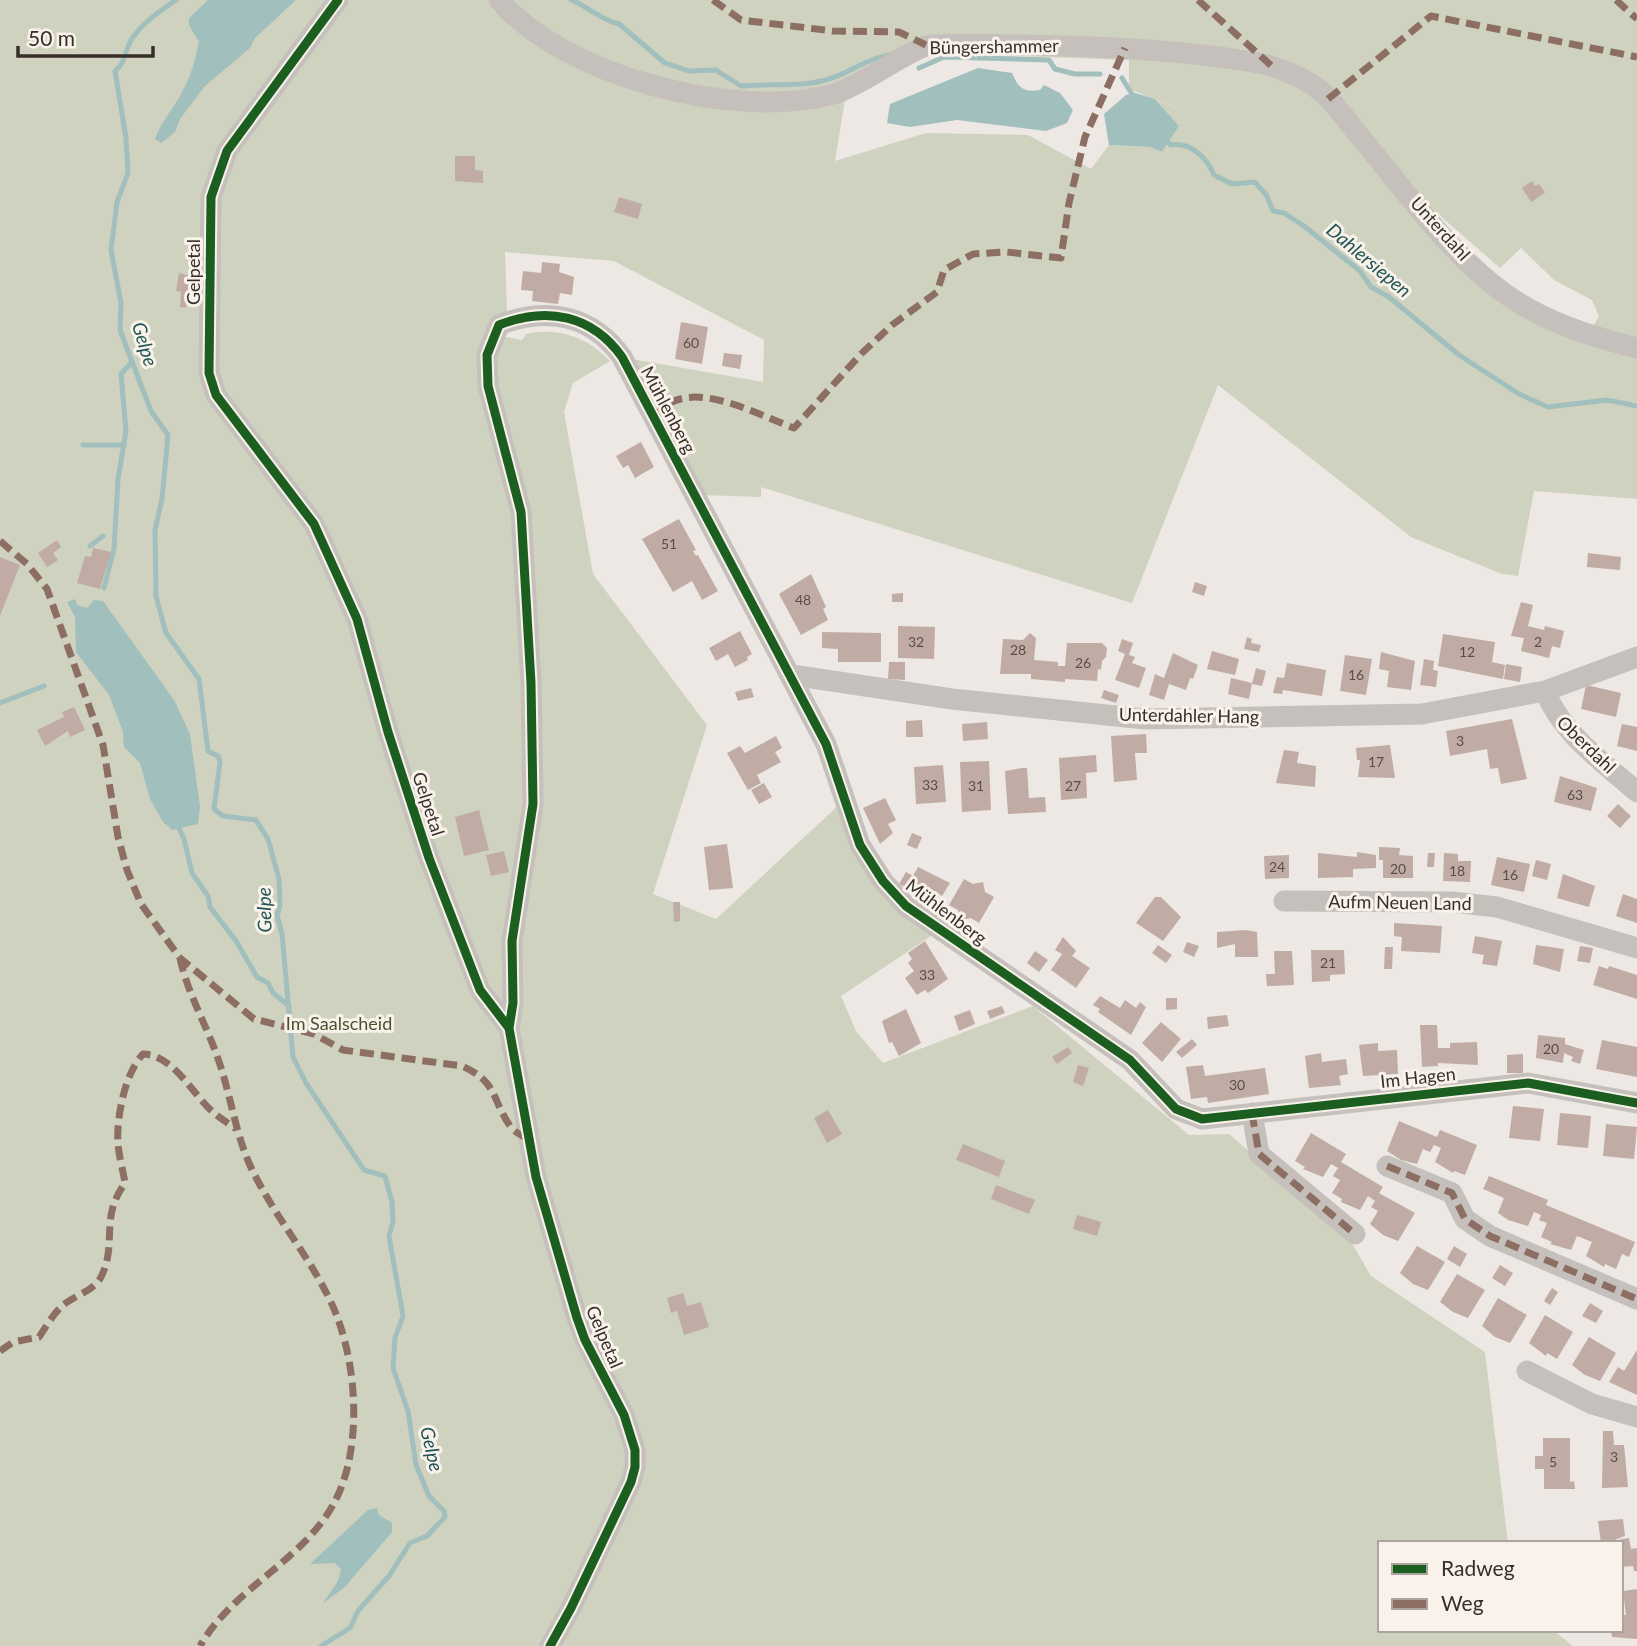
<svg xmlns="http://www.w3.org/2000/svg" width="1637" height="1646" font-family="Lato,sans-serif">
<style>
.green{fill:#cfd2be;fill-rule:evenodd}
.water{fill:#a0bfbd}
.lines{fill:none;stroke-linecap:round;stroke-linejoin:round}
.stream{stroke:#a0bfbd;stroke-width:5}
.building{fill:#c0aca5}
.street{stroke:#c6c0bc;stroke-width:21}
.quiet{stroke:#8d6e63;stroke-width:7;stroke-dasharray:14 7;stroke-linecap:butt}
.cycleway-casing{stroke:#f9f2eb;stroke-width:13}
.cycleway{stroke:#1b5e20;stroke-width:9}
.labels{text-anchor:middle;stroke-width:6;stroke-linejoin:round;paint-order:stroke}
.number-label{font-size:14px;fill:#594e49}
.street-label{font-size:18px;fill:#372e2a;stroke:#f9f2eb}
.park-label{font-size:18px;fill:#48542f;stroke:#f9f2eb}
.water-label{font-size:19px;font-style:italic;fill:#225556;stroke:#f9f2eb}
</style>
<rect width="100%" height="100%" fill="#ede8e3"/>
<path class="green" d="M0,0H1637V499L1534,491L1518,576L1502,574L1411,537L1218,385L1132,603L761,487V497L703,495L632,359L763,382L764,340L614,261L505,252L507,312L501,336L522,340L526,334C558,327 587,337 610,361L573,383L564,412L593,574L707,725L653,894L716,919L840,804L859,849L937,932L841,996L856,1031L883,1063L1033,1006L1189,1135L1229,1134L1350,1240L1371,1276L1485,1352L1508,1543H1380V1630H1553L1573,1646H0ZM934,53L1129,60V89L1221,126L1155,99L1179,126L1162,152L1150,147L1109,145L1091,169L1028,135L926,133L835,161L847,87ZM1421,199L1500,268L1521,248L1554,280L1592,300L1599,316L1587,337L1495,287Z"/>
<path class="water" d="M208,0H296L255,38L250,48L205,86L180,119L175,132L161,143L155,139C163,118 174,109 183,90C192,74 195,59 199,42L189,25V18Z
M978,68L1012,73C1018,88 1024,93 1040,90L1044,85L1060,93L1073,110L1067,123L1046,131L957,120L910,127L887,123L890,104Z
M1135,93L1155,99L1179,126L1162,152L1150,147L1109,145L1104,114L1126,95Z
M75,599L77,605L87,608L94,600L103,601L174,700L190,734L200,807L198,824L172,830L163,822L150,799L140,763L124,747L123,732L109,695L76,652L75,617L67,602Z
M377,1508L379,1515L392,1523V1532L345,1587L323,1603L338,1581L341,1569L335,1563L310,1564L368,1510Z"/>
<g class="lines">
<path class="stream" d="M176,0C160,11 140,24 130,42C124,54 126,62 115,71L126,138L128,173L117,202L111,250L121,303L120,330L151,411L168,435L162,499L155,530L156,596L166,633L199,679L208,751L218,756L220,762L214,809L223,816L256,820L268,839L279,879L280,905L277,915L282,934L293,1057L306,1083L364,1170L385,1176L392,1202L393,1222L389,1236L403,1316L395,1338L393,1368L408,1411L416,1465L429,1496L444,1511L445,1517L427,1536L410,1543L389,1576L358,1611L350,1628L321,1646
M571,0C587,6 603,21 619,24L665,63L689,71L716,70L741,86C770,83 800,88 829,79C852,72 863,60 890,55
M919,68L944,57L1049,60L1055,69L1075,74H1100
M1122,78L1135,99
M1164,138L1171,145C1191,142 1207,158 1214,175L1232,184L1255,182L1267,196L1273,211L1284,213L1304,226L1360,271L1371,287L1389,297L1459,355L1519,394L1548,407L1607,400L1637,406
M83,445H124
M90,546L103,536
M104,588L114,549L118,479L126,431L121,374L131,363
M0,703L44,686
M177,824L184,839L192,873L208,896L210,907L236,941L257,977L268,983L273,993L289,1006"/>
</g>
<path class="building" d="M455,156H475V170L483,171V183L455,181Z
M1532,181L1535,186L1539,184L1545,193L1531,202L1522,188Z
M619,197L642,204L638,219L614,212Z
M542,262L560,264L559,272L574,277L572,295L560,293L558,304L532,301L533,291L521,290L523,271L541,273Z
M179,273L202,279L199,304L187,303L186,308L180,307L181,292L176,291Z
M681,322L708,327L702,364L675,359Z
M724,353L742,355L740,369L722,366Z
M641,442L654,467L635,478L628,465L623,468L616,456Z
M679,519L696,550L693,551L696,556L698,555L718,591L702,600L692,581L673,592L642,539Z
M57,540L61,547L53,553L58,560L47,567L38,553Z
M93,548L111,552L100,589L77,583L85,556L91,557Z
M1588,553L1621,557L1620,570L1587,567Z
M0,557L20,565L0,616Z
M811,574L826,607L823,609L828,620L801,635L779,594Z
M1195,582L1207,586L1204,596L1192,592Z
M903,593V602H892V594Z
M1521,602L1533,605L1528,626L1544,630L1545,626L1564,631L1560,648L1552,646L1549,658L1521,651L1524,638L1511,636Z
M898,626L935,627L934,659L898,658Z
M740,631L752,654L747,657L748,660L735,667L728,654L716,661L709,648Z
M822,632L881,633V662H838V649L822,648Z
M1030,633L1036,638L1034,660L1058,662V666H1065L1067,643H1102L1107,648L1106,657L1102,661L1101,670L1098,669L1097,681L1065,679V682L1031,679V674H1000L1003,639L1023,640Z
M1443,634L1495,642L1492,662L1505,665L1503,679L1438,666Z
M1247,637L1252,639L1251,643L1261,645L1259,652L1244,649Z
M1122,639L1133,643L1129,655L1135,657L1132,663L1146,668L1139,688L1115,680L1125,654L1118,651Z
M1212,651L1239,659L1235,675L1207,669Z
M1381,652L1415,661L1411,690L1387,687L1389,671L1379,669Z
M1173,653L1198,665L1193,679L1190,678L1186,690L1169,684L1164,700L1149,695L1155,674L1164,678Z
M1345,655L1372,659L1366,695L1340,691Z
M1424,659L1434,661L1433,670L1438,671L1436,687L1420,685Z
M889,662H905V680L888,679Z
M1287,663L1326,670L1322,696L1283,690L1282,694L1273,693L1277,677L1284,678Z
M1506,664L1522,667L1520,682L1504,679Z
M1256,668L1266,671L1262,686L1252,684Z
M1231,678L1252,683L1249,699L1228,694Z
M1586,685L1621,693L1616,717L1581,709Z
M751,688L754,697L738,701L735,692Z
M1104,690L1119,695L1116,703L1101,698Z
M74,707L85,730L70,737L68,731L45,746L37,730L64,717L62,712Z
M1512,719L1527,779L1501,784L1498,768L1490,769L1487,749L1450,756L1446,731Z
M922,720L923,737H906V721Z
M987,722L988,739L963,741L962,724Z
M1622,724L1637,727V751L1617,746Z
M1146,734L1147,753H1135L1137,780L1114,782L1111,736Z
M776,736L782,748L775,752L781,762L757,775L761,783L748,790L727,753L740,746L745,753Z
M1390,745L1395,778L1358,777L1360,760H1357L1356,748Z
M1284,750L1299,752L1297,763L1316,766L1315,787L1276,783Z
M1096,755L1097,772L1086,773L1087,798L1061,800L1059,758Z
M989,761L991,810L962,812L960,762Z
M943,765L946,802L916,804L914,767Z
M1022,768H1027L1029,798L1045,797L1046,812L1008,814L1005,771Z
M1560,776L1597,788L1591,811L1554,802Z
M764,783L772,797L759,804L751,790Z
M885,798L896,820L888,824L893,833L880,844L863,808Z
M1618,804L1631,816L1620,828L1607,816Z
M479,810L489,850L464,856L455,817Z
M912,833L922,837L917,849L907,845Z
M727,844L733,888L709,890L704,847Z
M1379,847L1400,848L1399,855L1413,856V878H1383V860H1379Z
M504,851L509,872L491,876L486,855Z
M1357,852L1376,855V868L1353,869V877L1318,878V853L1357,857Z
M1428,853H1435L1434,867H1427Z
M1444,853L1458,854V861H1471L1470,882L1443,881Z
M1289,855V878L1265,879L1264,856Z
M1497,857L1530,864L1524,892L1491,885Z
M1536,860L1551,864L1547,880L1532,876Z
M918,867L950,883L942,896L935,892L931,899L899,884L906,872L913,876Z
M1563,874L1595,886L1589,907L1557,898Z
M964,879L973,884L983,882L985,892L994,897L979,923L971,918L961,920L958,910L949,905Z
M1623,894L1637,899V923L1616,916Z
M1155,897H1161L1181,917L1163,941L1136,923Z
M673,902H680V921L674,922Z
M1394,923L1442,926L1440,953L1401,951L1402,937L1394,936Z
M1246,930L1257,932L1258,957H1235V944L1217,948V932Z
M1475,936L1502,941L1497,966L1482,964L1484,955L1472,953Z
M1063,937L1076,951L1072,956L1090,968L1076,988L1051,970L1062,954L1055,950Z
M925,941L948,979L928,993L925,990L917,995L905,978L914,971L908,963L912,959L908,953Z
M1187,942L1199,946L1194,957L1183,952Z
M1158,945L1172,955L1166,963L1152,953Z
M1536,945L1564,949L1560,972L1533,964Z
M1580,946L1593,948L1590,963L1577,961Z
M1385,947H1393L1392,969H1384Z
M1311,950H1344L1345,974L1330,975V981L1312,982Z
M1035,951L1048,960L1039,972L1027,963Z
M1274,951H1292L1294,985L1267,986L1266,974H1275Z
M1599,966L1608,969L1609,966L1637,975V999L1593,985Z
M1100,996L1120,1008L1125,1000L1136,1008L1140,1002L1146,1007L1131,1035L1098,1012L1100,1009L1093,1005Z
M1166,998H1177V1009L1166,1010Z
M1002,1006L1005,1013L990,1019L987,1011Z
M906,1009L921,1043L899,1056L892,1042L889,1043L882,1021Z
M970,1010L975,1024L959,1031L954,1016Z
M1227,1015L1229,1026L1208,1029L1207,1017Z
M1161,1022L1181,1039L1162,1062L1142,1043Z
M1420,1025H1437L1438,1048H1450V1043L1477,1042L1478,1065L1438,1063V1066L1422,1067Z
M1538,1035L1565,1038V1044L1584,1050L1580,1064L1571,1061L1573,1057L1564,1053L1563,1063L1536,1058Z
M1192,1039L1197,1045L1182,1058L1176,1052Z
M1602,1040L1637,1047V1077L1596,1069Z
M1378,1043V1051L1397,1050L1398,1074L1363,1076L1359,1045Z
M1068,1047L1072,1053L1057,1064L1052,1057Z
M1321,1053L1322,1062L1346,1059L1348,1074L1339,1076L1341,1085L1309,1088L1305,1056Z
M1523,1054V1073H1507V1055Z
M1078,1065L1089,1068L1083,1086L1073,1082Z
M1203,1065L1205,1076L1265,1068L1269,1094L1208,1103L1207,1097L1191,1099L1186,1067Z
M1513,1106L1544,1109L1540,1141L1509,1138Z
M828,1110L842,1134L827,1143L814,1118Z
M1560,1113L1591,1116L1588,1148L1557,1145Z
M1399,1121L1437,1137L1440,1130L1477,1145L1465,1175L1454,1171L1453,1173L1435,1162L1441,1148L1434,1145L1430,1152L1423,1149L1417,1164L1401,1160L1387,1151Z
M1606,1124L1637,1127L1634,1159L1603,1156Z
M1311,1133L1346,1154L1341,1162L1383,1187L1379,1193L1415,1213L1398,1241L1383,1235L1370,1224L1378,1211L1371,1207L1375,1201L1368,1196L1360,1210L1341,1202L1342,1199L1332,1193L1340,1180L1333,1176L1338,1168L1331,1164L1323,1177L1303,1169L1305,1167L1295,1161Z
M963,1144L1005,1161L999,1177L956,1160Z
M1489,1176L1548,1200L1546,1205L1635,1242L1629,1257L1622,1254L1616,1269L1605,1264L1604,1267L1586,1256L1592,1242L1577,1236L1571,1250L1550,1244L1552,1242L1541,1237L1547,1223L1539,1220L1541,1215L1534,1212L1528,1226L1508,1220L1498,1213L1504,1198L1483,1189Z
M996,1185L1035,1200L1029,1214L991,1199Z
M1077,1215L1101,1222L1097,1236L1073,1229Z
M1417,1246L1445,1262L1428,1290L1413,1284L1400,1273Z
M1454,1246L1467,1254L1460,1267L1447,1259Z
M1500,1265L1513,1273L1505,1286L1492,1278Z
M1457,1274L1485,1290L1468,1318L1453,1312L1440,1302Z
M1552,1288L1558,1292L1550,1305L1544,1301Z
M683,1293L687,1306L701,1302L709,1327L684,1335L677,1311L671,1313L667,1298Z
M1498,1298L1527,1315L1510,1343L1495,1337L1482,1326Z
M1590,1303L1603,1311L1596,1323L1582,1316Z
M1545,1315L1573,1332L1557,1359L1547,1353L1546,1356L1529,1343Z
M1589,1337L1616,1353L1600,1381L1585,1375L1572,1365Z
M1637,1350V1395L1609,1382L1618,1367L1624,1371Z
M1603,1431H1613L1614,1445H1624L1628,1487L1602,1488Z
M1543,1438H1570V1482L1574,1481L1575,1489H1544V1469H1535V1456H1543Z
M1623,1519L1625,1536L1612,1541L1629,1538L1631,1549L1637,1548V1571H1634L1633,1566L1621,1567V1543H1601L1598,1521Z
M1637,1589V1639L1612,1637L1611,1630H1621V1615H1626L1623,1591Z"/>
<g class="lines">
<path class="street" d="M338,0L227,151L211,197L209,373L216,395L314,524L357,619L388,732L429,858L480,990L509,1028L536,1177L577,1318L585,1340L624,1415L635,1450V1467L631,1482L571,1608L550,1646
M499,0C565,77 737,121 834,94C861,86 914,46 931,45C961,43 992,45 1022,45C1097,46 1173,49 1247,61C1272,64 1306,77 1324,94C1336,105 1347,120 1357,133C1401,185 1442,245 1496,287C1538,320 1586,335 1637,348
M792,675L952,699L1145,719L1422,714L1545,691L1637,657
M1545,691C1562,734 1603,762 1637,792
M1284,901L1452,902L1497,907L1637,948
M509,1028L513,1003L512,941L533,804L531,683L521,512L488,386L487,355L499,325C547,306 592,315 622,357L826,744L860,845L883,881L906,906L1130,1060L1176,1109L1202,1119L1528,1083L1637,1103
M1252,1113L1259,1154L1355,1234
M1387,1166L1452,1193L1465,1219L1490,1236L1637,1299
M1527,1371L1592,1404L1637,1417"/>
<path class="quiet" d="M713,0L741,20L833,31L899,32L926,45
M1198,0L1274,68
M1616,0L1637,19
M1328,99L1431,16L1637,57
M653,417C658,413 664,406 670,403C704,384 761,416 794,428L861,354L892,325L937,292L944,270L973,254L1006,252L1061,258L1069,203L1085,137L1125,48
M0,541L27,564L47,589L103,745L118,837L127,870L141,904L180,958L254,1019L314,1034L343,1050L462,1066C498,1082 491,1098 510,1126C514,1132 523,1136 529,1140
M180,958C187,992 206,1024 217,1056C230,1091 234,1128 249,1163C270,1210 304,1249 327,1294C356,1349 364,1438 338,1495C309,1559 234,1586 200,1646
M1252,1113L1259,1154L1355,1234
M1387,1166L1452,1193L1465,1219L1490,1236L1637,1299
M0,1351L13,1342L39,1337C46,1327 53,1314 62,1306C73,1296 94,1291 101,1277C118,1243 99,1219 125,1183C123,1170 119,1157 118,1144C116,1118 125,1073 143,1054C174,1055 192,1094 213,1112C220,1118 228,1123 236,1129"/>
<g class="cycleway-casing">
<path id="cycleway" d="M338,0L227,151L211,197L209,373L216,395L314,524L357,619L388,732L429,858L480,990L509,1028L536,1177L577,1318L585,1340L624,1415L635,1450V1467L631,1482L571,1608L550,1646
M509,1028L513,1003L512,941L533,804L531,683L521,512L488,386L487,355L499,325C547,306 592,315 622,357L826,744L860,845L883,881L906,906L1130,1060L1176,1109L1202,1119L1528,1083L1637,1103"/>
</g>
<use href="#cycleway" class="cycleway"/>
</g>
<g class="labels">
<g class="number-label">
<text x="691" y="348">60</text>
<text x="669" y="549">51</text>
<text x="803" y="605">48</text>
<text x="916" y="647">32</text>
<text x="1538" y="647">2</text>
<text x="1018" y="655">28</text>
<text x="1467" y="657">12</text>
<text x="1083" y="668">26</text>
<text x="1356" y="680">16</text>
<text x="1460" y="746">3</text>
<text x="1376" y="767">17</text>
<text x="930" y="790">33</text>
<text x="976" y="791">31</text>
<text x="1073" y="791">27</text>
<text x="1575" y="800">63</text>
<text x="1277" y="872">24</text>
<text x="1398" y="874">20</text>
<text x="1457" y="876">18</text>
<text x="1510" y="880">16</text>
<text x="1328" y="968">21</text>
<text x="927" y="980">33</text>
<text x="1551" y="1054">20</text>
<text x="1237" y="1090">30</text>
<text x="1614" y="1462">3</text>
<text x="1553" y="1467">5</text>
</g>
<g class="street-label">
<text transform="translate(994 47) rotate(-1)" y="6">Büngershammer</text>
<text transform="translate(1440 229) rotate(48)" y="6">Unterdahl</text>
<text transform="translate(194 272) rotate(-90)" y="6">Gelpetal</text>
<text transform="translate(668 410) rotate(62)" y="6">Mühlenberg</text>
<text transform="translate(1189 716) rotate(1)" y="6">Unterdahler Hang</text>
<text transform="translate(1586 745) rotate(44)" y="6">Oberdahl</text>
<text transform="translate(428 804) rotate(72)" y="6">Gelpetal</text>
<text transform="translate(1400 903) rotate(1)" y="6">Aufm Neuen Land</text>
<text transform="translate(946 912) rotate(37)" y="6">Mühlenberg</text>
<text transform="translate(1418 1078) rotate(-6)" y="6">Im Hagen</text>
<text transform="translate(604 1337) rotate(67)" y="6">Gelpetal</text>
</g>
<g class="park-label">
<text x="339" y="1030">Im Saalscheid</text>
</g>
<g class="water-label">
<text transform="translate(1369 260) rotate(40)" y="7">Dahlersiepen</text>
<text transform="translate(145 344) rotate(73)" y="7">Gelpe</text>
<text transform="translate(264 910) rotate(-91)" y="7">Gelpe</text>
<text transform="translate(432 1449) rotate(77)" y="7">Gelpe</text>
</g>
</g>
<rect x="1378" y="1541" width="245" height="91" fill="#f9f2eb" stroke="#aba49e" stroke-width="2"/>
<rect x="1392" y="1564" width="35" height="10" fill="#1b5e20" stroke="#aba49e" stroke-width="2"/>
<text x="1441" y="1576" font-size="21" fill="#372e2a">Radweg</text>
<rect x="1392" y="1599" width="35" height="10" fill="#8d6e63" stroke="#aba49e" stroke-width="2"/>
<text x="1441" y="1611" font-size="21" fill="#372e2a">Weg</text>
<path d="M18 46v10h135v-10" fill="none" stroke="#372e2a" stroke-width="3.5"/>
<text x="28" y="46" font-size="21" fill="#372e2a" stroke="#f9f2eb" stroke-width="5" paint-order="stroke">50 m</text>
</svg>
